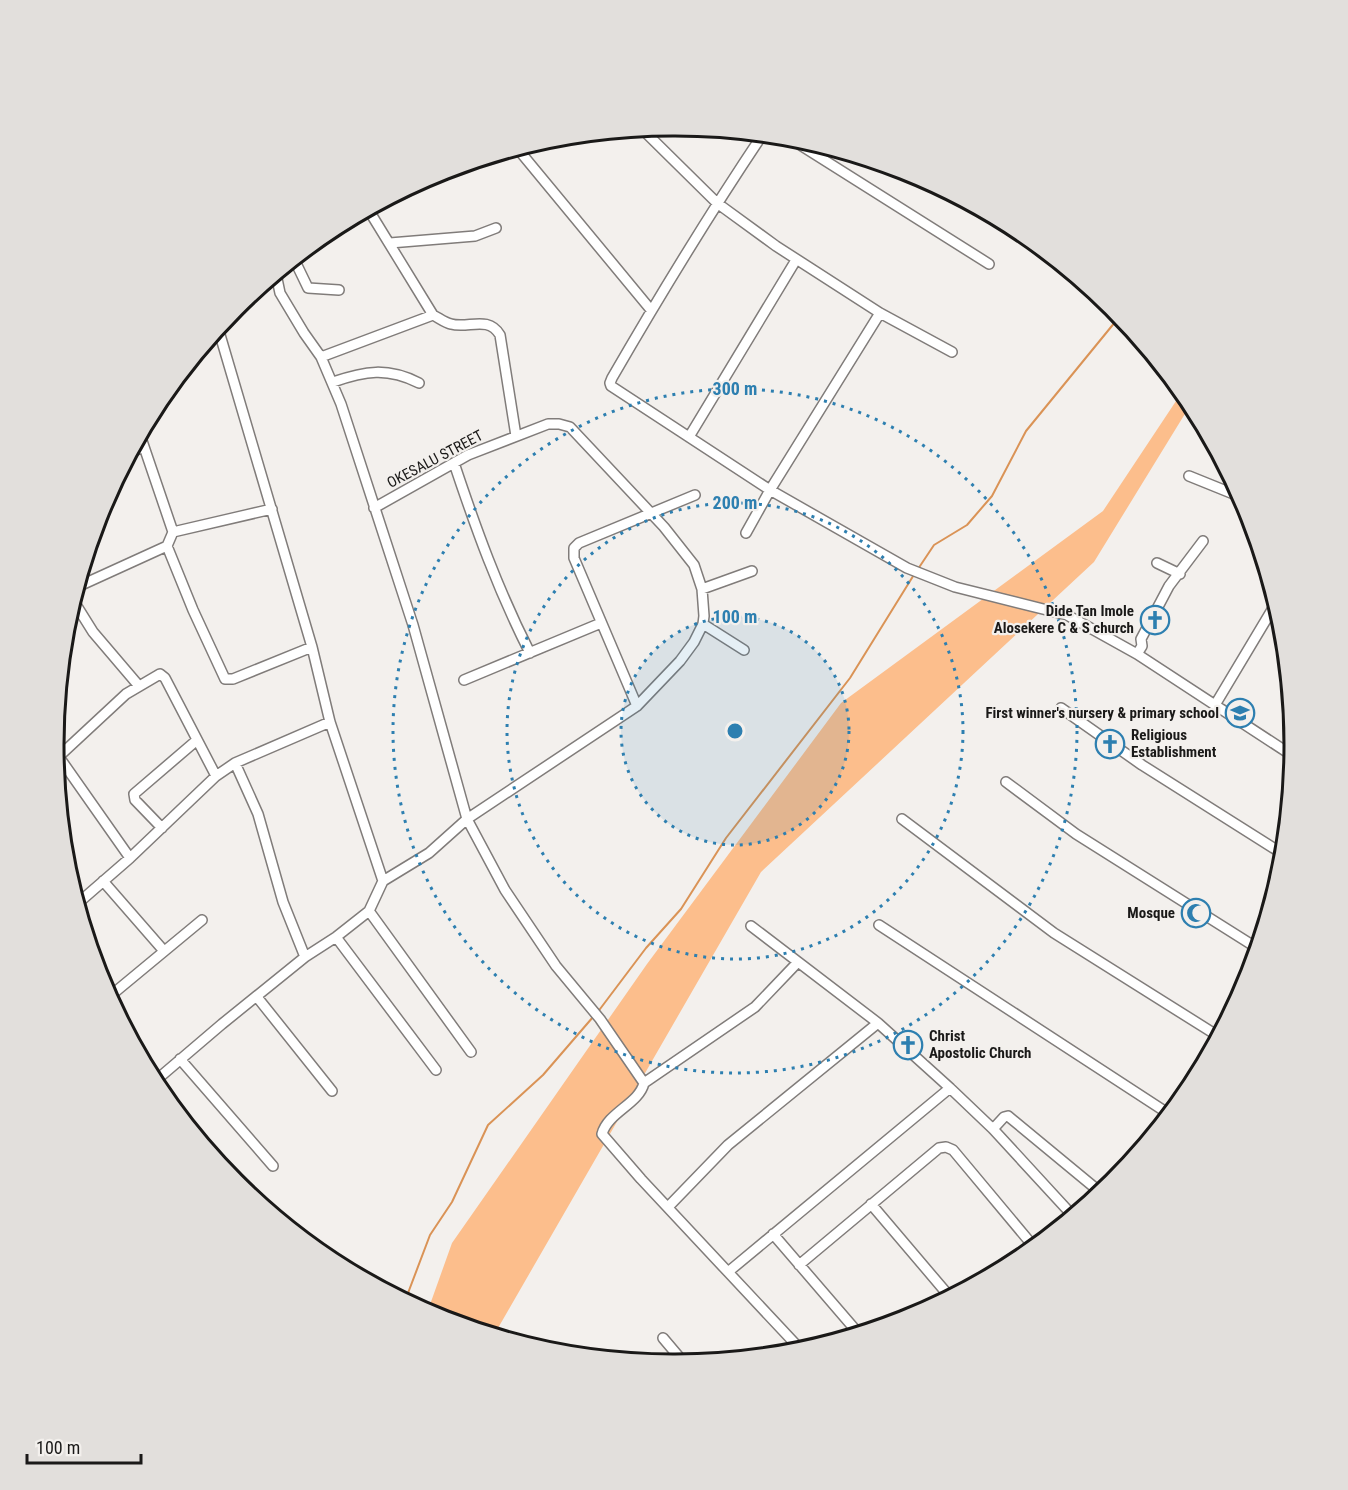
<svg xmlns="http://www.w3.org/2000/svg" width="1348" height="1490" font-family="'Roboto Condensed',sans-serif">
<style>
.green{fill:#fcbe8c}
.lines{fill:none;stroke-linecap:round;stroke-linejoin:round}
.stream{stroke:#da9356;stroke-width:2}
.street-casing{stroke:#807c7a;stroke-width:12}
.street{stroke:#fff;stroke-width:9}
.ring{fill:none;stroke:#2d7fb0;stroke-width:3;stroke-dasharray:3 6}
.labels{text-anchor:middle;stroke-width:4.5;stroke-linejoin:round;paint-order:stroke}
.street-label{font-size:15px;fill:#1a1918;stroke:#f3f0ed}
.poi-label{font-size:15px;font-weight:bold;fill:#1a1918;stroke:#f3f0ed;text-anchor:end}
.rim{fill:none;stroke:#1a1918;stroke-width:3}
.centre{fill:#2d7fb0;stroke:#f3f0ed;stroke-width:3}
.ring-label{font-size:18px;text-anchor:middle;font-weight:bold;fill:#2d7fb0;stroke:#f3f0ed;stroke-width:4.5;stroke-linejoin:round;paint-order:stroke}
</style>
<rect width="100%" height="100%" fill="#f3f0ed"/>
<path class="green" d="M1182,392L1191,404L1094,562L761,872L494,1335L436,1318L427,1313L452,1243L647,964L841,703L1103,511Z"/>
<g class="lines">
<path class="stream" d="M918,569L934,545L967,525L992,496L1026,431L1120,316
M597,1013L646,948L681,909L726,838L850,678L915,573
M405,1301L430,1235L452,1202L488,1125L543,1075L593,1017"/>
<g class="street-casing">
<path id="street" d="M641,128L717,203L776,246L880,313L952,352
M763,134C710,213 660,295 612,378L610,383L611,386L770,490L907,568L955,587L1067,615L1137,654L1293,756
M786,136L989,264
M517,148L651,310
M368,209L433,315
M390,243L475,236L496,228
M294,259L308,288L339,290
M276,274L280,293L304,333L321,357L341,404L413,625L467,819L505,890L556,966L600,1019L644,1083C639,1104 608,1112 602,1134L641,1179L728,1272
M218,328L312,647L330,722L383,881
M321,357L433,315C439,318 445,323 451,324C468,329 488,315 500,335L516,436
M333,382C365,371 387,367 419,383
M689,437L796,260
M131,452L144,447
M454,463C476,529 498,590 530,653
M1189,476L1241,497
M173,532L272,509
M746,533L770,490L880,313
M167,546L193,610L225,679H233L312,647
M1157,563L1180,574
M77,587L167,546L173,532L140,435
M702,589L752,571
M73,600L93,632L139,686
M703,624L744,650
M1137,654L1142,646L1141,639L1169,586L1203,541
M464,680L601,623
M1215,705L1276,603
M637,706L574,558V548L579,543L695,495
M1061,708L1142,765L1283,854
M59,757L130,858
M55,760L126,694L160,674L165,678L216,776
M235,763L258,814L283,902L305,957
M1006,782L1076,834L1257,948
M902,819L1054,933L1218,1036
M162,828L135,800L134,794L197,740
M103,881L164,951
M77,904L130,858L216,776L235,763L330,722
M369,911L471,1052
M879,925L1169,1114
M751,926L878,1023L950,1088
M336,937L436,1070
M109,997L202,920
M257,997L332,1091
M180,1059L273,1166
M154,1082L222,1024L305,957L336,937L369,911L383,881L429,853L467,819L637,706L680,661L694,642L703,624L704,616L702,589L694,565L664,527L570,427L559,424H548L468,455L374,508
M644,1083L755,1007L798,962
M993,1129L1004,1117L1008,1116L1100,1192
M871,1204L950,1297
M1086,1205L1139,1151
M669,1206L728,1145L878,1023
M773,1234L859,1334
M799,1265L939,1148L946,1147L953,1150L1034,1247
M663,1338L685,1364
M802,1351L728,1272L950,1088L993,1129L1073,1216"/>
</g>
<use href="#street" class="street"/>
</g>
<circle cx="735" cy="731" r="114" fill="#2d7fb0" fill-opacity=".12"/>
<g class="ring">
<circle cx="735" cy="731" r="114"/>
<circle cx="735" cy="731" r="228"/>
<circle cx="735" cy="731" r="342"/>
</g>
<defs>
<g id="church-ring" transform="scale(1.5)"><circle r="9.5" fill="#f3f0ed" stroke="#2d7fb0" stroke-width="1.5"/><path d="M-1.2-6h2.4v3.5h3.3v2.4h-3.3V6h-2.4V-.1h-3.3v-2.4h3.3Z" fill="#2d7fb0"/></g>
<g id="school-ring" transform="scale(1.5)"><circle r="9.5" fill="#f3f0ed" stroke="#2d7fb0" stroke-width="1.5"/><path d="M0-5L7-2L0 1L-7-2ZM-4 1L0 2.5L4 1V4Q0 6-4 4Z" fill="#2d7fb0"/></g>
<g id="mosque-ring" transform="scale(1.5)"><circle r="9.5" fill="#f3f0ed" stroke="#2d7fb0" stroke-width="1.5"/><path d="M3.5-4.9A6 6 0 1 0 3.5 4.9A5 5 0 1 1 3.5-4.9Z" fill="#2d7fb0"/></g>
</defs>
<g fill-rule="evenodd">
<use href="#church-ring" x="1155" y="620"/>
<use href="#school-ring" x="1240" y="713"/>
<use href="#church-ring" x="1110" y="744"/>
<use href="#mosque-ring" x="1196" y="913"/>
<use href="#church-ring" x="908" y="1045"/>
</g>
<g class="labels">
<g class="street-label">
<text transform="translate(435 459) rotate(-28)" y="5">OKESALU STREET</text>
</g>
<g class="poi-label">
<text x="1134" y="616">Dide Tan Imole<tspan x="1134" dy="17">Alosekere C &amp; S church</tspan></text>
<text x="1219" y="718">First winner's nursery &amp; primary school</text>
<text x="1131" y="740" text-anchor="start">Religious<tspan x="1131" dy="17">Establishment</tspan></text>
<text x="1175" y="918">Mosque</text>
<text x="929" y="1041" text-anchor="start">Christ<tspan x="929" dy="17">Apostolic Church</tspan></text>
</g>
</g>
<path d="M0 0H1348V1490H0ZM673 136H675A609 609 0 0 1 1284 745V745A609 609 0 0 1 675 1354H673A609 609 0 0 1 64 745V745A609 609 0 0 1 673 136Z" fill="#e2dfdc" fill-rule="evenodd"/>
<path class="rim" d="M673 136H675A609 609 0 0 1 1284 745V745A609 609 0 0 1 675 1354H673A609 609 0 0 1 64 745V745A609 609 0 0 1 673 136Z"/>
<circle cx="735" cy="731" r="9" class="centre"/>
<g class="ring-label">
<text x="735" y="395">300 m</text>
<text x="735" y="509">200 m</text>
<text x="735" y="623">100 m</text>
</g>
<path d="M27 1454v9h114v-9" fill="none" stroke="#1a1918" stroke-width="3"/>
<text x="36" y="1454" font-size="18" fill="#1a1918" stroke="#f3f0ed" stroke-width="4.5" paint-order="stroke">100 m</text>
</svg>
